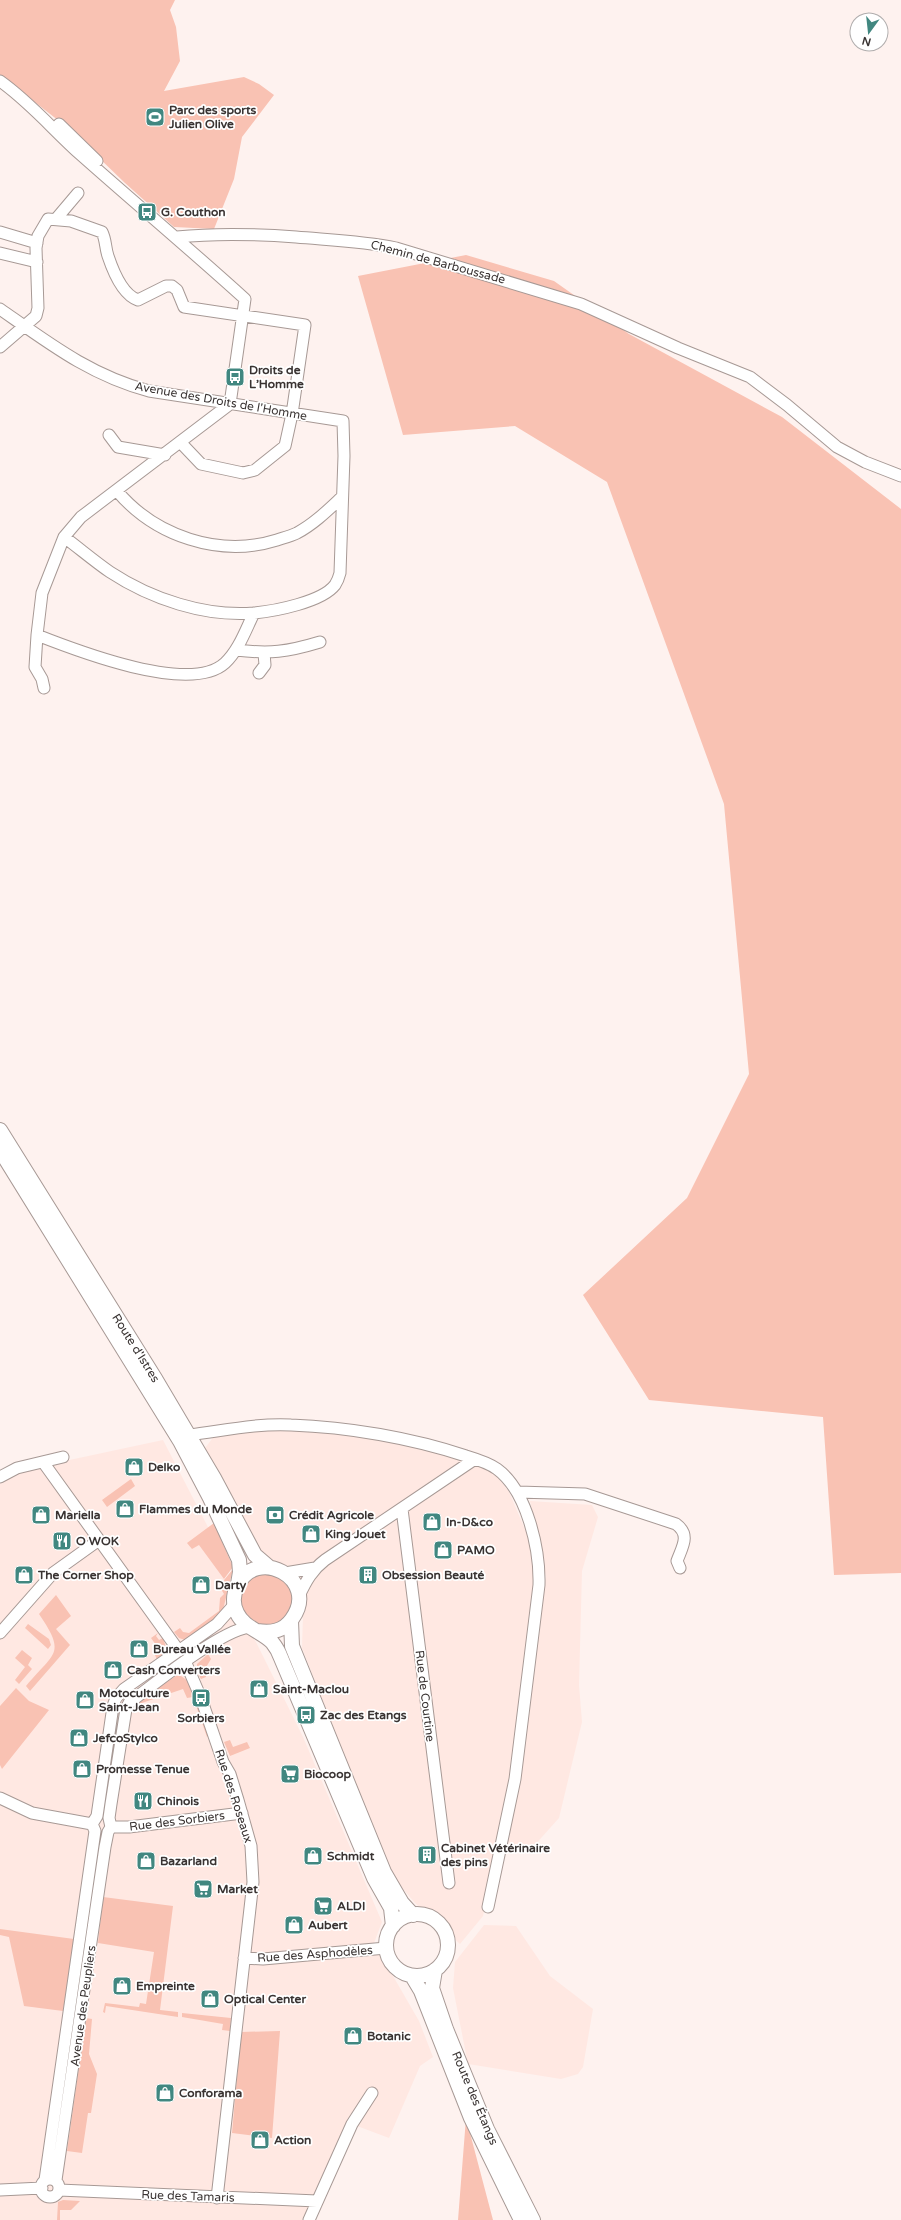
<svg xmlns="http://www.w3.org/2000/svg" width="901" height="2220" font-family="'Varela Round',sans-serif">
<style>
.built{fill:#ffe8e2}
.green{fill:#f9c2b3}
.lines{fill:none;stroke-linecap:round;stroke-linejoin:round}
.minor-casing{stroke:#a79995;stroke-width:13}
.major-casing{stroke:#a79995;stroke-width:16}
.minor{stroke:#fff;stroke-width:11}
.major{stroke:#fff;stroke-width:14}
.labels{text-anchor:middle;stroke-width:3.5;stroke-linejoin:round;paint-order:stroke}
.poi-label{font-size:12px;font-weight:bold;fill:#393332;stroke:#fff;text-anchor:start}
.street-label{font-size:12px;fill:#393332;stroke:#fff}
</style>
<rect width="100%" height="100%" fill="#fef2ef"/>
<path class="built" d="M290,1426L347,1431L473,1461L495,1473L509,1492L530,1541L534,1568V1599L505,1812L483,1916L460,1944L415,1903L398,1883L387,1864L302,1648L304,1583L259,1551L205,1448L215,1435Z
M163,1440L225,1560L224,1585L257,1644L303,1737L382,1922L374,1943L419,2021L433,2057L420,2066L389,2138L349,2123L305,2220H0V1480L5,1477L60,1462Z
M530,1501L592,1505L598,1517L582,1571L579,1685L582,1722L559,1818L533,1847H508L546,1577Z
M484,1925L516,1926L550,1976L593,2009L583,2067L578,2074L561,2079L468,2064L453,1988L455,1962Z"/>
<path class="green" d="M0,0H175L170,10L176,27L180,61L164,91L244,77L259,84L274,95L242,137L234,179L214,229L174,227L125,183L68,128L0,75Z
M466,255L554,281L629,334L782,417L901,509V1573L834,1575L823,1417L649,1400L583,1295L687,1198L749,1074L724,804L607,482L515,426L403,435L358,276Z
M131,1479L135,1486L107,1507L102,1500Z
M214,1523L233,1567L224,1579L199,1545L192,1549L187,1543Z
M233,1569L222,1614L185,1640L179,1638L174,1632L180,1628L183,1632L189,1633L219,1611L220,1598L224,1594L221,1589L225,1585L224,1580Z
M262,1573L279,1576L291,1589L293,1598L289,1615L275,1626L252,1624L239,1607C242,1585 241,1582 262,1573Z
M56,1595L71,1616L56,1629L70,1645L30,1691L26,1686C54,1652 67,1655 39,1614Z
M28,1624L49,1639L51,1645L48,1649L25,1628Z
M158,1633L156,1636L159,1640L163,1638L168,1653L157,1660L155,1655L156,1645L151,1638Z
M22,1650L32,1658L28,1665L32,1669L19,1684L15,1680L25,1667L15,1658Z
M208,1654L211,1659L205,1669L206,1677L201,1679L197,1672V1664Z
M176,1676H181L188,1681L210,1734L207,1737L193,1697L187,1698L183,1689L136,1705L138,1712L130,1711L135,1703Z
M16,1688L29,1701L49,1710L2,1769L0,1765V1706Z
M230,1740L233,1747L247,1742L250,1748L230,1756L224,1742Z
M103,1897L173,1906L160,2010L178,2012V2017L106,2006L105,2013L103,2012L105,2003L139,2007L140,2003L146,2004L154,1952L98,1943Z
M0,1929L74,1939L63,2011L24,2006L9,1937L0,1935Z
M182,2013L231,2018L230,2031L222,2030L223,2024L182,2017Z
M86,2018L92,2019L89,2054L97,2074L91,2113H88L82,2153L67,2151Z
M280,2031L272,2138L232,2133L241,2032Z
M466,2118L493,2220H458Z
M63,2200L80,2201L71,2210H60V2220H57L58,2202Z"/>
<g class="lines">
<g class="minor-casing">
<path id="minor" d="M0,81C31,103 53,130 81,155C135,203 191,250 245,299L230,404
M59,124L97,161
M56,219L78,193
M0,232L37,243
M177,237C216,233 256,234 296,237C330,240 363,241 396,248L581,304L678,348L740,373L750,377L787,405L837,447L865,462L901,476
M0,253L37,262
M0,309C50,344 90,375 149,391L343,421L344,456L340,573C339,577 337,582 335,585C322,602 275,611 254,613C246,629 239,650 225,663C190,695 75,650 37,635
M0,347L36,316L38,308L36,248L38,236L48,219L71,221L102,232C106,240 105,247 108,256C113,271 123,295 138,300L166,286H172L177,290L184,307L305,325L292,414L285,446L255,470L243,473L201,464L181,443
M109,435L118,447L165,455
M117,491C155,536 219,558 277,540C283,538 291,536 297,533C314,524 328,510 342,497
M64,537C79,548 94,561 110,572C151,599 205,617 254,613
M236,650C270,654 287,652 320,642
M259,673L265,665L264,653
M44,688L42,679L35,667L37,635L42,593L64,537L81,517L230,404
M189,1435C222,1431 258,1423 291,1425C348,1427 412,1438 466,1456C476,1459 489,1463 497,1469C527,1491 540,1549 539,1585L515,1779L488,1907
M43,1462L179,1651
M0,1477L17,1468L63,1457
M518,1492L585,1494L676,1524C691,1535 682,1547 677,1561L680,1568
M402,1509L449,1883
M285,1573L315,1568
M299,1596C306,1581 312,1570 325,1560L475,1459
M0,1633L53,1573L99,1540
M185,1661L201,1698L223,1762L230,1774L238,1800L251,1846L253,1882L217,2198
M0,1798L32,1813L92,1824
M111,1827H129L242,1813
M244,1958L263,1959L386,1948
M41 2188a9 9 0 1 1 18 0a9 9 0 1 1-18 0Z
M45,2180L95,1831L92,1824L97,1816L113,1706L116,1698L124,1689L217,1624L234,1605
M56,2180L105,1847L108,1832L111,1827L109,1818L111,1804L126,1709L129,1703C154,1684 220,1631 249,1627
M0,2190L42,2188
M59,2190L317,2201
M309,2220L352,2124L372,2093"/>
</g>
<g class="major-casing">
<path id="major" d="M0,1130L156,1380L214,1478L255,1555L269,1567
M0,1150L180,1441L210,1498L239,1560L240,1572L238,1584
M291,1621L292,1646L384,1872L402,1903L413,1915
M257,1631C270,1633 283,1632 292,1619C321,1579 255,1544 237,1587C233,1595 233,1605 237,1613C244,1628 261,1631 272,1642C276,1647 279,1652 281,1658L374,1878L391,1908L393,1926
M386 1945a31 31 0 1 1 62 0a31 31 0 1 1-62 0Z
M435,1970L432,1988L446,2029L487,2129L533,2220
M412,1976L421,1991L471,2118L521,2220"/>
</g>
<use href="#minor" class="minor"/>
<use href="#major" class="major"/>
</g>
<defs>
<g id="stadium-square" transform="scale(1)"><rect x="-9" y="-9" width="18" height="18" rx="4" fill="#418780" stroke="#fff"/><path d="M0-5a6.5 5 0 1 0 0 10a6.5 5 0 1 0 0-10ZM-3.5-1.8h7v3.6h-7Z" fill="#fff"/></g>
<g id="bus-square" transform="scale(1)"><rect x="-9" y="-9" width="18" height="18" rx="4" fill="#418780" stroke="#fff"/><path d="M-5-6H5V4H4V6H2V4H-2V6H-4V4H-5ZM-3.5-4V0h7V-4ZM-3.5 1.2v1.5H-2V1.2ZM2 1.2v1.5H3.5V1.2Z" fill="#fff"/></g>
<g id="shop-square" transform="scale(1)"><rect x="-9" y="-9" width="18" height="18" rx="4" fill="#418780" stroke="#fff"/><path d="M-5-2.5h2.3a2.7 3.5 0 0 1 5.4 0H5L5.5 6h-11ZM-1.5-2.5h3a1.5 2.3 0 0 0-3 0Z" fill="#fff"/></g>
<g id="bank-square" transform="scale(1)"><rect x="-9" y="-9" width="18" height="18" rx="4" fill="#418780" stroke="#fff"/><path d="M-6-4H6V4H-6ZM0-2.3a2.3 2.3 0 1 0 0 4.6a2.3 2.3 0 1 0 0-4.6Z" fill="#fff"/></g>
<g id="restaurant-square" transform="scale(1)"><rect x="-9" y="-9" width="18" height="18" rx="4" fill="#418780" stroke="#fff"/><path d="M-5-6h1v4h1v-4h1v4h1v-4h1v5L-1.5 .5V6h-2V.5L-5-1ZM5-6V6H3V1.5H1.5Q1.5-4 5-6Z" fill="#fff"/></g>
<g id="building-square" transform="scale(1)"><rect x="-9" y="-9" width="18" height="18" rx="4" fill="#418780" stroke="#fff"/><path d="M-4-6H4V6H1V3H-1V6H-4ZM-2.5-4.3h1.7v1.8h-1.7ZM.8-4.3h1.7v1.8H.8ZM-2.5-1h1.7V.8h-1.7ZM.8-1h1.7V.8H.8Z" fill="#fff"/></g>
<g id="supermarket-square" transform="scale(1)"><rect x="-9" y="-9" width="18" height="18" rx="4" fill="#418780" stroke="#fff"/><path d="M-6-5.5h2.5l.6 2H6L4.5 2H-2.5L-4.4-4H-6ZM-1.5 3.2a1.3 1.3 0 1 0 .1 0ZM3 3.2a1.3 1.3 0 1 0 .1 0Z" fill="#fff"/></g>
</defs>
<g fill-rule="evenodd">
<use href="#stadium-square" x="155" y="117"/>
<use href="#bus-square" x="147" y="212"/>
<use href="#bus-square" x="235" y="377"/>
<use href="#shop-square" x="134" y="1467"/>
<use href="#shop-square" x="125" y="1509"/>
<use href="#shop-square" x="41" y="1515"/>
<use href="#bank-square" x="275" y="1515"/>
<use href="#shop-square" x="432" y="1522"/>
<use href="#shop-square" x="311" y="1534"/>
<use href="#restaurant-square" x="62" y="1541"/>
<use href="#shop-square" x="443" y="1550"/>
<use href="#shop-square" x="24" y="1575"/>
<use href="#building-square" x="368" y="1575"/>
<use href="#shop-square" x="201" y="1585"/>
<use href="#shop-square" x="139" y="1649"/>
<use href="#shop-square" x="113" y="1670"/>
<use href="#shop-square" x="259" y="1689"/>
<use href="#bus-square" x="201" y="1698"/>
<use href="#shop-square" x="85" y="1700"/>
<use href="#bus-square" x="306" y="1715"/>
<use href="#shop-square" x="79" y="1738"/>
<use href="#shop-square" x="82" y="1769"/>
<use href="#supermarket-square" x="290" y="1774"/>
<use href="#restaurant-square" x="143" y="1801"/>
<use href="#building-square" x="427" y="1855"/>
<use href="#shop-square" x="313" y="1856"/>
<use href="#shop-square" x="146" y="1861"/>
<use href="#supermarket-square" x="203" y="1889"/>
<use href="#supermarket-square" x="323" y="1906"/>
<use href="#shop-square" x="294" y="1925"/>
<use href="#shop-square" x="122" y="1986"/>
<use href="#shop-square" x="210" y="1999"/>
<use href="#shop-square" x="353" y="2036"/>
<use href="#shop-square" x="165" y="2093"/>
<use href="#shop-square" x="260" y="2140"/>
</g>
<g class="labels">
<g class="poi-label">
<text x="169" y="114">Parc des sports<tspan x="169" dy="14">Julien Olive</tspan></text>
<text x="161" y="216">G. Couthon</text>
<text x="249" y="374">Droits de<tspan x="249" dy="14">L’Homme</tspan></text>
<text x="148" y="1471">Delko</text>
<text x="139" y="1513">Flammes du Monde</text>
<text x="55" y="1519">Mariella</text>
<text x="289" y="1519">Crédit Agricole</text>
<text x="446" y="1526">In-D&amp;co</text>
<text x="325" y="1538">King Jouet</text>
<text x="76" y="1545">O WOK</text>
<text x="457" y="1554">PAMO</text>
<text x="38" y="1579">The Corner Shop</text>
<text x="382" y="1579">Obsession Beauté</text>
<text x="215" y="1589">Darty</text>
<text x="153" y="1653">Bureau Vallée</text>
<text x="127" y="1674">Cash Converters</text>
<text x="273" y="1693">Saint-Maclou</text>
<text x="99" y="1697">Motoculture<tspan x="99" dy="14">Saint-Jean</tspan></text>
<text x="320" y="1719">Zac des Etangs</text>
<text x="201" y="1722" text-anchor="middle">Sorbiers</text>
<text x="93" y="1742">JefcoStylco</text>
<text x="96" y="1773">Promesse Tenue</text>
<text x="304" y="1778">Biocoop</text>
<text x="157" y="1805">Chinois</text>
<text x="441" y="1852">Cabinet Vétérinaire<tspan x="441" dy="14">des pins</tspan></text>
<text x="327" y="1860">Schmidt</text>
<text x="160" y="1865">Bazarland</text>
<text x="217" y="1893">Market</text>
<text x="337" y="1910">ALDI</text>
<text x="308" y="1929">Aubert</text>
<text x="136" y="1990">Empreinte</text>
<text x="224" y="2003">Optical Center</text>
<text x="367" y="2040">Botanic</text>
<text x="179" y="2097">Conforama</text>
<text x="274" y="2144">Action</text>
</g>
<g class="street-label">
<text transform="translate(438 262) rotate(15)" y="4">Chemin de Barboussade</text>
<text transform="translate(221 401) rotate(10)" y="4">Avenue des Droits de l'Homme</text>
<text transform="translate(136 1348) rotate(58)" y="4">Route d'Istres</text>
<text transform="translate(425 1696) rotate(83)" y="4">Rue de Courtine</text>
<text transform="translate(234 1796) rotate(72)" y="4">Rue des Roseaux</text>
<text transform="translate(177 1821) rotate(-7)" y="4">Rue des Sorbiers</text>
<text transform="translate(315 1954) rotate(-4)" y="4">Rue des Asphodèles</text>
<text transform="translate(83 2006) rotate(-82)" y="4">Avenue des Peupliers</text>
<text transform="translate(475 2098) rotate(67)" y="4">Route des Étangs</text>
<text transform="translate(188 2196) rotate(2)" y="4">Rue des Tamaris</text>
</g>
</g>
<g transform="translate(869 32) rotate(195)"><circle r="19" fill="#ffffff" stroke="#b0adad"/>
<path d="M0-3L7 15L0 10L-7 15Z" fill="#418780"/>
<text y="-6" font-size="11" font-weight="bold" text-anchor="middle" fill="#393332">N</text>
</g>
</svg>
